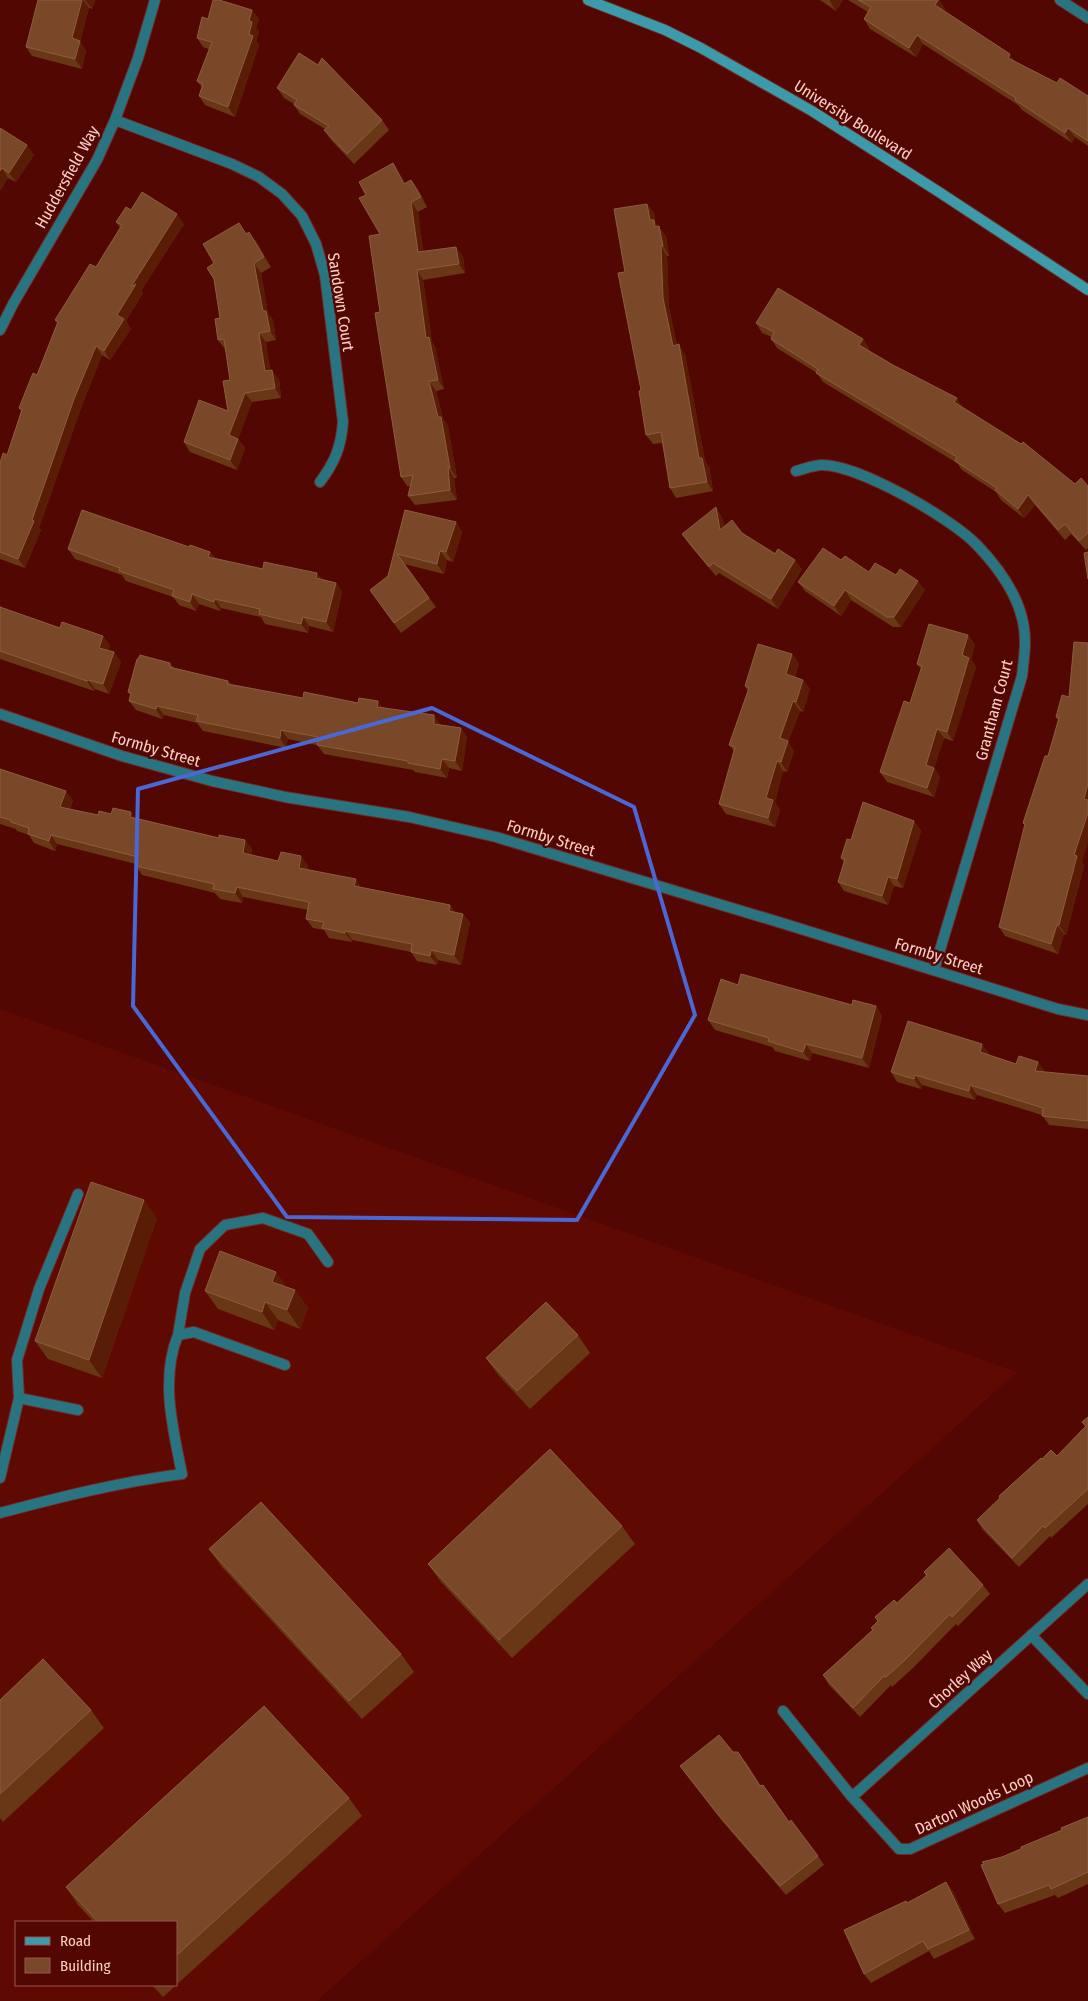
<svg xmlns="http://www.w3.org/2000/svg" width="1088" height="2001" font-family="'Fira Sans Condensed',sans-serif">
<rect width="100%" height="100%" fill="#530702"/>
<path fill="#5e0902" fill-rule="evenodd" d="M0,1009L1017,1372L317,2001H0ZM16,1922H176V1985H16Z"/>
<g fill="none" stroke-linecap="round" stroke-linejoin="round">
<g stroke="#722b25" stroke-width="12">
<path id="lane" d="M178,1335L185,1293L200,1249L225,1225L263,1218L308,1234L328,1262
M19,1398L17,1360L39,1289L78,1194
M182,1474C173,1429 160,1379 178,1335L194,1332L285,1365
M0,1478L19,1398L78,1410"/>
</g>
<g stroke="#722b25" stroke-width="12">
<path id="street" d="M1060,0L1088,18
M115,120L232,164L259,177L282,194L302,216L316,244L325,275L343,422C341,447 335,462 320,482
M0,330L13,304L97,160L115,120L138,58L155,0
M796,471C804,469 814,465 822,465C859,465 951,518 977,545C997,566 1017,593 1023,622C1027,640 1024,658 1022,676L934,970
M0,714L122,756L212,781L285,797L409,817L496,837L785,924L1058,1009L1088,1015
M0,1513C60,1497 120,1482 182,1474
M1031,1635L1088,1694
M783,1711L852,1797L899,1849H910L1088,1768
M852,1797L1088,1584"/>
</g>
<g stroke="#722b25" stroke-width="12">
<path id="secondary" d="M588,0L665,30L701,48L812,111L939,192L1088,290"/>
</g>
<use href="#lane" stroke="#297481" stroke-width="10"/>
<use href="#street" stroke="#297481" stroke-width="10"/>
<use href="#secondary" stroke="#3c9bab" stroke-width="10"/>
</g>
<path fill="#683715" d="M38,0H95L92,9L89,8L80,42L86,50L82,69L32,56L26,47Z
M820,0H843L836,11Z
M848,0H939L945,9L944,11L1016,62L1057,83L1088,96V146L1075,137L1072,143L1022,110L1018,105L923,44L916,57L870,29L864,19L868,12Z
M252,10L259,19L256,28L259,32L256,41L259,45L235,117L205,105L199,96L202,88L197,81L209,49L203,47L197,38L208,19Z
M277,88L382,120L389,130L354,164L331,140L324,130L325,129L300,114L294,105V104L284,98Z
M0,128L34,155L16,182L8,178L0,191Z
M393,163L405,183L411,180L418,189L427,207L418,212L423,251L463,256L465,273L423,280L432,342L435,347L444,389L436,391L443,419L448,426L457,478H454L457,500L415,505L408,496L410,486H407L401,477L380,312V234L366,195Z
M647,204L654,213L655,222L666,236L669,256H667L669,308L677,345L685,354L705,461L709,467L713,491L676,498L670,488L662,443L653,444L646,435L641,390L625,272Z
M131,210L184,224L141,291L143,293L126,321L131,329L110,360L102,355L81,408L39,528L41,530L25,568L0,559V463L7,455L21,411L19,408L37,375L57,323L55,320L96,267L120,228L116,222Z
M246,234L256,241L271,267L261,273L268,314L273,320L276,340L266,342L270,370L279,379L281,398L252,402L238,439L245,448L237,470L190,452L184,442L228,411L230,380L226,349H225L218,340L220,318L214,263Z
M756,323L863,339L869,348L868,350L963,408L1075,484L1088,486V548L1086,550L1071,534L1065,540L1035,505L1024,518L1001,500L996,492L962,470L957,463L823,382L817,373L777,348L771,339L772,337L762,333Z
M405,510L456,522L462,532L453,562L447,560L444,574L404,564L436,607L401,633L370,590L388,576Z
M722,517L724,527L742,533L802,569L778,609L719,573L716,576L689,544L682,534Z
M189,547L210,552L215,558L263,569L317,573L321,579L336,583L342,592L333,632L309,626L308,633L265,624L261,617L221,608L220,611L199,604L196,611L179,605L173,597L126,581L122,575L75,559L68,549Z
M841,560L869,572L896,575L925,590L901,627H893L851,600L841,616L805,591L798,582Z
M0,605L2,608L60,628L103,636L110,646L108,651L114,652L121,662L109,694L95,689L94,691L0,659Z
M968,635L975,645L971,659L976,667L953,741L944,738L934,768L940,777L934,797L887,782L880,772L910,703L921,669L917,664Z
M792,654L799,664L795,677L803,680L810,689L803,712L800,711L788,742L794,751L787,772L783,771L775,802L780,810L775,827L726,814L719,804L734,751L729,745L748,691L745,686Z
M138,659L170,663L174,668L228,681L231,684L303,698L358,703L378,701L382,707L441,725L461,728L467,737L462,771L449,768L447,778L415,772L413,770L324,754L317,745L288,739L286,748L203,731L197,723L164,715L162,719L136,710L129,701L131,696L128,692Z
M1062,695L1082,862L1084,866L1066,935L1064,934L1058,954L1005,936L999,927L1025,825L1023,823L1048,756L1058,720L1056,717Z
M0,769L73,800L70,809L98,815L111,814L135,818L219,838L245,840L252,849L251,855L278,861L308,865L307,870L361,887L450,905L455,912L463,914L470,923L461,965L438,960L437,965L417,961L411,952L352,940V942L329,938L324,930L313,928L306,919L308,910L243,897L242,903L220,899L215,893L142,875L136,866V864L57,844L55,851L34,843L29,835L17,831L16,829L0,824Z
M914,821L921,831L903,888L894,886L888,905L844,891L838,882L844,862L841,858L851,840Z
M738,985L852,1005L876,1006L882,1016L869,1068L812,1053L810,1061L775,1051L772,1047L715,1030L708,1020Z
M989,1053L988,1055L1016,1064L1038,1062L1044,1071V1072L1088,1076V1129L1049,1125L1042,1115L977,1095L975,1100L922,1085L921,1089L897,1082L891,1072Z
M157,1218L102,1378L48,1359L35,1341Z
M287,1287L295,1290L308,1308L300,1329L278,1320L274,1330L218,1309L205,1291Z
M578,1335L590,1353L530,1409L499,1376L486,1358Z
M1088,1417V1504L1051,1538L1050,1536L1019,1567L983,1530L977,1520L1042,1459L1057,1456L1085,1427L1082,1422Z
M622,1526L635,1544L512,1658L441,1582L428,1564Z
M209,1549L401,1654L414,1672L362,1719L222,1567Z
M924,1572L983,1585L990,1594L958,1626L956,1624L913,1668L892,1687L891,1685L860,1717L829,1685L823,1675L872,1630L871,1628L878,1622L875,1617L897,1603L926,1576Z
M0,1700L91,1710L104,1728L3,1822L0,1818Z
M745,1761L761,1786L789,1822L818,1856L824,1865L786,1895L722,1821L680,1766Z
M349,1798L362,1816L163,1997L152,1985H176V1922H94L78,1905L66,1887Z
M1088,1817V1884L1058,1898L1055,1895L1005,1913L998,1904L1002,1857L1062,1830Z
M953,1891L975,1939L934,1959L929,1951L871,1983L864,1974L907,1903Z"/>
<path fill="#591d06" d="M82,0H83L89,8L80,42L86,50L82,69L75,59L72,38Z
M85,0H95L92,9Z
M830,0H843L836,11L830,1Z
M939,0L945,9L942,15L935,5Z
M252,10L259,19L256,28L259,32L256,41L259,45L235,117L228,107L249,34V21Z
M917,35L923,44L916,57L909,48Z
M1010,54L1017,64L1008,58Z
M1068,128L1075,137L1072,143L1065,133Z
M27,145L34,155L16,182L9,173Z
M393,163L399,172L411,193L404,184Z
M2,168L8,178L0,191V171Z
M411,180L418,189L427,207L421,197Z
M411,202L418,212L425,261L418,252Z
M647,204L654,213L655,222L666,236L669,256L663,246L650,220Z
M177,214L184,224L141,291L143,293L126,321L131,329L110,360L104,351L117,315L131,287Z
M249,232L256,241L271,267L264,257Z
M661,246L667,256L669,308L679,355L673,346L663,298Z
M456,247L463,256L465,273L459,264Z
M254,263L261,273L268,314L273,320L276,340L270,331L263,311Z
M417,270L423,280L432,342L435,347L444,389L438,380L426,338Z
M259,333L266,342L271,380L265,371Z
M863,339L869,348L866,354L859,345Z
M679,344L685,354L705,461L709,467L713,491L707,482L699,458Z
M96,346L102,355L81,408L39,528L41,530L25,568L18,559L32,520L74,399Z
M272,370L279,379L281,398L275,388Z
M429,381L436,391L443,419L448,426L457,478L450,468Z
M245,393L252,402L236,445L229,435Z
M957,398L963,408L954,402Z
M238,439L245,448L237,470L230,460Z
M448,468L454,478L457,500L450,490Z
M1028,495L1035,505L1024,518L1018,509Z
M716,507L722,517L727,540L720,530Z
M456,522L462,532L453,562L446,552Z
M440,551L447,560L444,574L437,564Z
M210,552L216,561L208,557Z
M795,560L802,569L778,609L771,599Z
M317,573L324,582L316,578Z
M918,581L925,590L901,627L894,617Z
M336,583L342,592L333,632L326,622Z
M845,590L851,600L841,616L834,606Z
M192,594L199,604L196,611L190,602Z
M215,599L221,608L220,611L214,602Z
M303,617L309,626L308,633L301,624Z
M968,635L975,645L971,659L976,667L953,741L947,732L962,655Z
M103,636L110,646L106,658L99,648Z
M114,652L121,662L109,694L103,684Z
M792,654L799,664L793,684L786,674Z
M88,680L95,689L94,691L87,681Z
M803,680L810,689L803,712L796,702Z
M378,701L385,711L377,707Z
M793,701L800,711L788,742L794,751L787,772L781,762L780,738Z
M157,706L164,715L162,719L156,709Z
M434,715L441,725L434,724Z
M461,728L467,737L462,771L455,761Z
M937,729L944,738L934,768L940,777L934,797L927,788L926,765Z
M281,730L288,739L286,748L280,738Z
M442,759L449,768L447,778L440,769Z
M777,761L783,771L775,802L780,810L775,827L768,818L766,798Z
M1088,784V804L1084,799Z
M66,791L73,800L67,816L60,807Z
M131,812L138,822L130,817Z
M1088,813V843L1082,862L1084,866L1066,935L1059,925L1074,855Z
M914,821L921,831L903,888L897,879Z
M51,835L57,844L55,851L49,841Z
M245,840L252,849L249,863L243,853Z
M301,856L308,865L305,878L299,868Z
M888,877L894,886L888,905L882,896Z
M356,879L362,889L354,886Z
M237,887L243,897L242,903L235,893Z
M450,905L457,914L449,911Z
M463,914L470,923L461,965L454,955Z
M1057,925L1064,934L1058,954L1051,944Z
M346,931L352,940V942L345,933Z
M431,950L438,960L437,965L430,956Z
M876,1006L882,1016L869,1068L862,1058Z
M806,1044L812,1053L810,1061L803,1052Z
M982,1044L989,1053L986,1062L980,1052Z
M1038,1062L1044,1071L1041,1081L1035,1071Z
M915,1075L922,1085L921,1089L914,1079Z
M970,1085L977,1095L975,1100L969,1091Z
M144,1200L157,1218L102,1378L89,1360Z
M276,1272L289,1290L272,1282Z
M295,1290L308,1308L300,1329L287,1310Z
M265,1302L278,1320L274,1330L262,1312Z
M946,1882L953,1891L975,1939L969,1930Z"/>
<path fill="#784828" stroke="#8d5d41" d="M38,0H82L72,38L80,41L75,59L26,47Z
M213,0H219L252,10L249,21L252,22L249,34L253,36L228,107L199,96L203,84L197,81L212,42L197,38L202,17L208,19Z
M858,0H938L935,5L1010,54L1008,58L1057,83L1060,78L1088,96V98L1086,100L1088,101V141L1068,128L1065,133L1015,100L1016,98L917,35L909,48L864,19L871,7Z
M299,53L318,65L322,58L382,120L347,154L324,130L329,126L294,105L297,100L277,88Z
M0,128L27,145L9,173L2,168L0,171Z
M393,163L404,184L411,180L421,197L411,202L418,252L456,247L459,264L417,270L426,338L429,337L438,380L429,381L438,417H441L450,468H448L450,490L408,496L413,475L401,477L375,313L380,312L369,236L380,234L359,198L366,195L359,182Z
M142,192L177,214L131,287L136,284L117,315L124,319L104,351L96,346L74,399L32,520L34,521L18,559L0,552V463L3,453L7,455L22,410L19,408L33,373L37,375L58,322L55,320L90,264L96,267L122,225L116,222L126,207L131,210Z
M647,204L650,220H654L655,227L659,226L663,246H661L663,298L673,346L679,344L699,458H702L707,482L670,488L661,432L646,435L639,391L641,390L618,273L625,272L614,209Z
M239,223L246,234L249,232L264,257L254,263L263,311H266L270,331L259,333L265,371L272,370L275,388L245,393L229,435L238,439L230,460L184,442L199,400L228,411L223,381L230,380L224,339L218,340L215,319L220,318L214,279L207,268L214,263L203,244Z
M778,288L863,339L859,345L893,365L957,398L954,402L1021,444L1023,442L1075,484L1081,478L1088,486V533L1079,541L1065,524L1058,530L1028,495L1018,509L995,490L997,488L955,461L957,457L816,373L818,369L771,339L774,332L756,323Z
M716,507L720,530L732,520L742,533L775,554L778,549L795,560L771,599L713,563L709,567L682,534Z
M82,510L189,547L190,545L210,552L208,557L263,569L264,562L317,573L316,578L336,583L326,622L303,617L301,624L259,614L260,609L215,599L214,602L192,594L190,602L172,596L174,590L119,571L120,568L68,549Z
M405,510L456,522L446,552L440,551L437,564L397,554L429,598L394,623L370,590L388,576Z
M823,548L841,560L845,556L869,572L875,563L896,575L900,569L918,581L894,617H887L845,590L834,606L798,582Z
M1088,552V579L1084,553Z
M0,607L60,628L62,622L103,636L99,648L114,652L103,684L88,680L87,681L0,651Z
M929,624L968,635L962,655L969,658L947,732L937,729L926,765L934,768L927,788L880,772L904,701L910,703L922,666L917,664Z
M1074,642L1088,643V784L1084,799L1088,800V813L1074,855L1077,856L1059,925H1057L1051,944L999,927L1025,824L1023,823L1045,756H1048L1059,718L1056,717L1062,695L1069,697Z
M758,644L792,654L786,674L803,680L796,702L793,701L780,738L788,741L781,762L777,761L766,798L773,800L768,818L719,804L735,747L729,745L749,688L745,686Z
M140,655L170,663L169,667L228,681L227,684L303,698L304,692L358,703L359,698L378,701L377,707L434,715V724L461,728L455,761L442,759L440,769L408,763V761L317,745L318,737L281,730L280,738L196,721L198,715L157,706L156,709L129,701L131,693L128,692L137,659H138Z
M0,769L66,791L60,807L98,815L99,811L111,814L113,808L131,812L130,817L219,838V835L245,840L243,853L278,861L281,852L301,856L299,868L356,879L354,886L450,905L449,911L463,914L454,955L431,950L430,956L411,952L412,944L346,931L345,933L322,928L324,922L306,919L309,902L237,887L235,893L213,889L214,884L136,866L138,857L51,835L49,841L28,834L29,828L11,822V820L0,817Z
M863,802L914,821L897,879L888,877L882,896L838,882L845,859L841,858L847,839L851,840Z
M741,974L852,1005L853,1000L876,1006L862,1058L806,1044L803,1052L768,1041L769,1038L708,1020L721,979L738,985Z
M908,1021L982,1044L980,1052L1016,1064L1019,1056L1038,1062L1035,1071L1088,1076V1121L1042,1116L1043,1108L970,1085L969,1091L915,1075L914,1079L891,1072Z
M91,1182L144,1200L89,1360L35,1341Z
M220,1251L276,1272L272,1282L295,1290L287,1310L265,1302L262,1312L205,1291Z
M546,1302L578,1335L517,1391L486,1358Z
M1088,1417V1489L1045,1528L1043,1526L1012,1558L977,1520L1000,1498L999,1496L1041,1458L1042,1459L1051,1450L1057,1456L1086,1426L1082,1422Z
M550,1449L622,1526L499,1640L428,1564Z
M261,1502L401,1654L349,1701L209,1549Z
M949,1548L983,1585L952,1617L950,1614L906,1659L886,1677L884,1676L853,1708L823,1675L873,1630L871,1628L878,1621L875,1617L894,1600L897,1603L927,1575L924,1572Z
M43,1659L91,1710L0,1794V1700Z
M264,1706L349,1798L176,1956V1922H98L66,1887Z
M719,1735L733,1752H738L760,1786L763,1785L789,1822L791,1820L818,1856L780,1886L716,1812L680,1766Z
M1088,1817V1872L1051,1889L1049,1885L998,1904L981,1865L984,1864L982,1862L1002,1857L1021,1849V1847L1062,1830L1061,1828Z
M946,1882L969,1930L928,1949L923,1941L864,1974L844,1930L906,1901L907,1903Z"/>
<path fill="none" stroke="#4a68d5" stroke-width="4" stroke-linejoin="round" d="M432,708L634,807L695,1015L577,1220L287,1217L133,1006L138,789Z"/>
<g text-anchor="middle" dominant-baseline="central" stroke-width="5" stroke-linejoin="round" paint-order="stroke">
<g font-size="16" fill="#fed0c7" stroke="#530702">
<text transform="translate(853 120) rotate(32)">University Boulevard</text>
<text transform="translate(67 177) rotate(-61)">Huddersfield Way</text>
<text transform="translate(341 302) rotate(81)">Sandown Court</text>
<text transform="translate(994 710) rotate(-75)">Grantham Court</text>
<text transform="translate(156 749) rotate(16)">Formby Street</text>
<text transform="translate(551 838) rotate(17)">Formby Street</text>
<text transform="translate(939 956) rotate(17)">Formby Street</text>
<text transform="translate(960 1679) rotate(-42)">Chorley Way</text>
<text transform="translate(974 1803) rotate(-25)">Darton Woods Loop</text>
</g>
</g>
<rect x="15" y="1921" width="162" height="65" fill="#530702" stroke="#975751"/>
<rect x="25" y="1937" width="25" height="8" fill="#3c9bab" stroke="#975751"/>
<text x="60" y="1946" font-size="15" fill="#fed0c7">Road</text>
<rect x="25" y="1958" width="25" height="15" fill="#784828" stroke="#975751"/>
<text x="60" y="1971" font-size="15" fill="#fed0c7">Building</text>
</svg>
